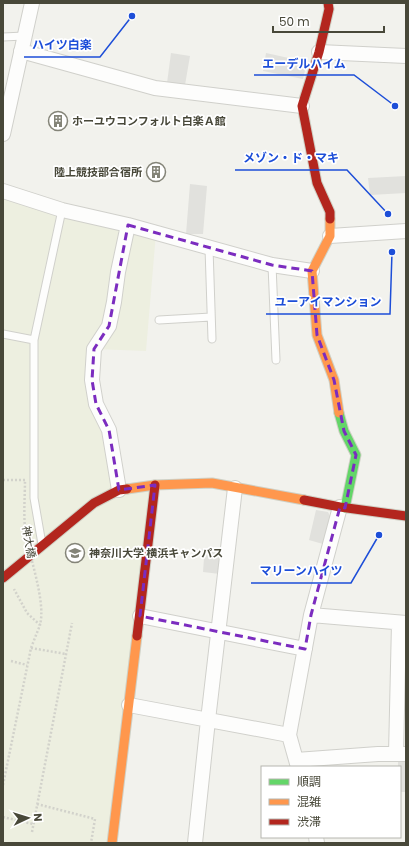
<svg xmlns="http://www.w3.org/2000/svg" width="409" height="846" font-family="Poppins,'Noto Sans JP',sans-serif">
<rect width="100%" height="100%" fill="#f2f2ed"/>
<path fill="#edefe0" d="M3,191L156,233L146,351L94,349L92,380L119,490L155,485L112,843H3Z"/>
<path fill="#e1e1dd" d="M171,53L190,56L185,85L167,83Z
M266,53L307,62L303,79L263,71Z
M406,176V193L370,195L368,178Z
M190,184L207,186L203,234H186Z
M316,510L328,512L331,518L323,544L309,540Z
M202,549L222,552L220,574L203,572L204,558L201,557Z
M398,757H406V792H400V767H398Z"/>
<g fill="none" stroke-linecap="round" stroke-linejoin="round">
<g stroke="#d0d0cb" stroke-width="9">
<path id="lane" d="M3,37L24,36
M209,248L212,339
M272,265L276,360
M159,320L211,317
M3,334L34,340
M42,544L34,498V340L62,210"/>
</g>
<g stroke="#d0d0cb" stroke-width="16">
<path id="street" d="M21,51L155,88L302,106
M319,52L406,56
M3,134L32,3
M3,191L62,210L128,225L272,265L312,271
M330,236L406,231
M119,490L109,430L96,404L92,380L94,349L109,326L114,302L118,272L128,225
M311,615L406,623
M140,616L305,649
M129,705L289,735
M396,754L399,623
M296,760L378,754H406
M298,767L289,735L311,615L340,507
M316,837L317,843
M195,843L208,720L235,488"/>
</g>
<g stroke="#cfd0c5" stroke-width="11">
<path id="fast" d="M339,413L344,431L356,455L345,508"/>
</g>
<g stroke="#cfd0c5" stroke-width="11">
<path id="slow" d="M330,219V236L312,271L317,335L334,380L339,413
M127,489L155,485L212,483L304,500
M112,843L137,636"/>
</g>
<g stroke="#cfd0c5" stroke-width="11">
<path id="jam" d="M328,3L329,9L319,52L302,106L317,183L330,212V219
M304,500L340,507L406,516
M3,578L94,503L119,490L127,489
M137,636L155,485"/>
</g>
<path stroke="#d2d2cb" stroke-width="2.5" stroke-dasharray="2 2" stroke-linecap="butt" d="M31,648L66,654
M11,661L27,665
M3,785L31,648L40,625L27,613L14,589
M37,804L95,819L91,843
M3,817L33,824
M32,832L72,623"/>
<use href="#lane" stroke="#fdfdfc" stroke-width="7"/>
<use href="#street" stroke="#fdfdfc" stroke-width="14"/>
<use href="#fast" stroke="#63d668" stroke-width="9"/>
<use href="#slow" stroke="#ff974d" stroke-width="9"/>
<use href="#jam" stroke="#b3261e" stroke-width="9"/>
<path stroke="#d2d2cb" stroke-width="2.5" stroke-dasharray="2 2" stroke-linecap="butt" d="M3,480H25C25,496 23,519 26,535C30,559 46,602 40,625"/>
</g>
<path fill="none" stroke="#7b2cbf" stroke-width="3" stroke-dasharray="8 5" stroke-linejoin="round" d="M128,225L272,265L312,271L317,335L334,380L344,431L356,455L345,508L340,507L311,615L305,649L140,616L155,485L119,490L109,430L96,404L92,380L94,349L109,326Z"/>
<defs>
<g id="building-ring" transform="scale(1)"><circle r="9.5" fill="#fff" stroke="#848478" stroke-width="1.5"/><path d="M-4-6H4V6H1V3H-1V6H-4ZM-2.5-4.3h1.7v1.8h-1.7ZM.8-4.3h1.7v1.8H.8ZM-2.5-1h1.7V.8h-1.7ZM.8-1h1.7V.8H.8Z" fill="#848478"/></g>
<g id="university-ring" transform="scale(1)"><circle r="9.5" fill="#fff" stroke="#848478" stroke-width="1.5"/><path d="M0-5L7-2L0 1L-7-2ZM-4 1L0 2.5L4 1V4Q0 6-4 4Z" fill="#848478"/></g>
</defs>
<g fill-rule="evenodd">
<use href="#building-ring" x="58" y="121"/>
<use href="#building-ring" x="156" y="172"/>
<use href="#university-ring" x="75" y="553"/>
</g>
<g text-anchor="middle" dominant-baseline="central" stroke-width="3.5" stroke-linejoin="round" paint-order="stroke">
<g font-size="11" font-weight="bold" fill="#484839" stroke="#fff" text-anchor="start">
<text x="72" y="121">ホーユウコンフォルト白楽Ａ館</text>
<text x="142" y="172" text-anchor="end">陸上競技部合宿所</text>
<text x="89" y="553">神奈川大学 横浜キャンパス</text>
</g>
<g font-size="11" fill="#484839" stroke="#fff">
<text transform="translate(29 542) rotate(80)">神大橋</text>
</g>
</g>
<path fill="none" stroke="#1d4ed8" stroke-width="1.5" d="M132 16L100 57H24M395 106L354 75H254M388 214L347 170H235M392 252L390 314H266M379 535L351 583H251"/>
<g fill="#1d4ed8" stroke="#fff" stroke-width="1.5">
<circle cx="132" cy="16" r="4"/>
<circle cx="395" cy="106" r="4"/>
<circle cx="388" cy="214" r="4"/>
<circle cx="392" cy="252" r="4"/>
<circle cx="379" cy="535" r="4"/>
</g>
<g font-size="12" text-anchor="middle" font-weight="bold" fill="#1d4ed8" stroke="#fff" stroke-width="3.5" stroke-linejoin="round" paint-order="stroke">
<text x="62" y="49">ハイツ白楽</text>
<text x="304" y="68">エーデルハイム</text>
<text x="291" y="162">メゾン・ド・マキ</text>
<text x="328" y="306">ユーアイマンション</text>
<text x="301" y="575">マリーンハイツ</text>
</g>
<rect width="409" height="846" fill="none" stroke="#484839" stroke-width="8"/>
<rect x="261" y="766" width="140" height="72" fill="#ffffff" stroke="#b6b6b0"/>
<rect x="269" y="779" width="20" height="6" fill="#63d668" stroke="#b6b6b0"/>
<text x="297" y="786" font-size="12" fill="#484839">順調</text>
<rect x="269" y="799" width="20" height="6" fill="#ff974d" stroke="#b6b6b0"/>
<text x="297" y="806" font-size="12" fill="#484839">混雑</text>
<rect x="269" y="819" width="20" height="6" fill="#b3261e" stroke="#b6b6b0"/>
<text x="297" y="826" font-size="12" fill="#484839">渋滞</text>
<g transform="translate(28 818) rotate(86)" stroke="#ffffff" stroke-width="3" paint-order="stroke">
<path d="M0-3L7 15L0 10L-7 15Z" fill="#484839"/>
<text y="-6" font-size="11" font-weight="bold" text-anchor="middle" fill="#484839">N</text>
</g>
<path d="M273 26v6h111v-6" fill="none" stroke="#484839" stroke-width="2"/>
<text x="279" y="26" font-size="12" fill="#484839" stroke="#ffffff" stroke-width="3" paint-order="stroke">50 m</text>
</svg>
